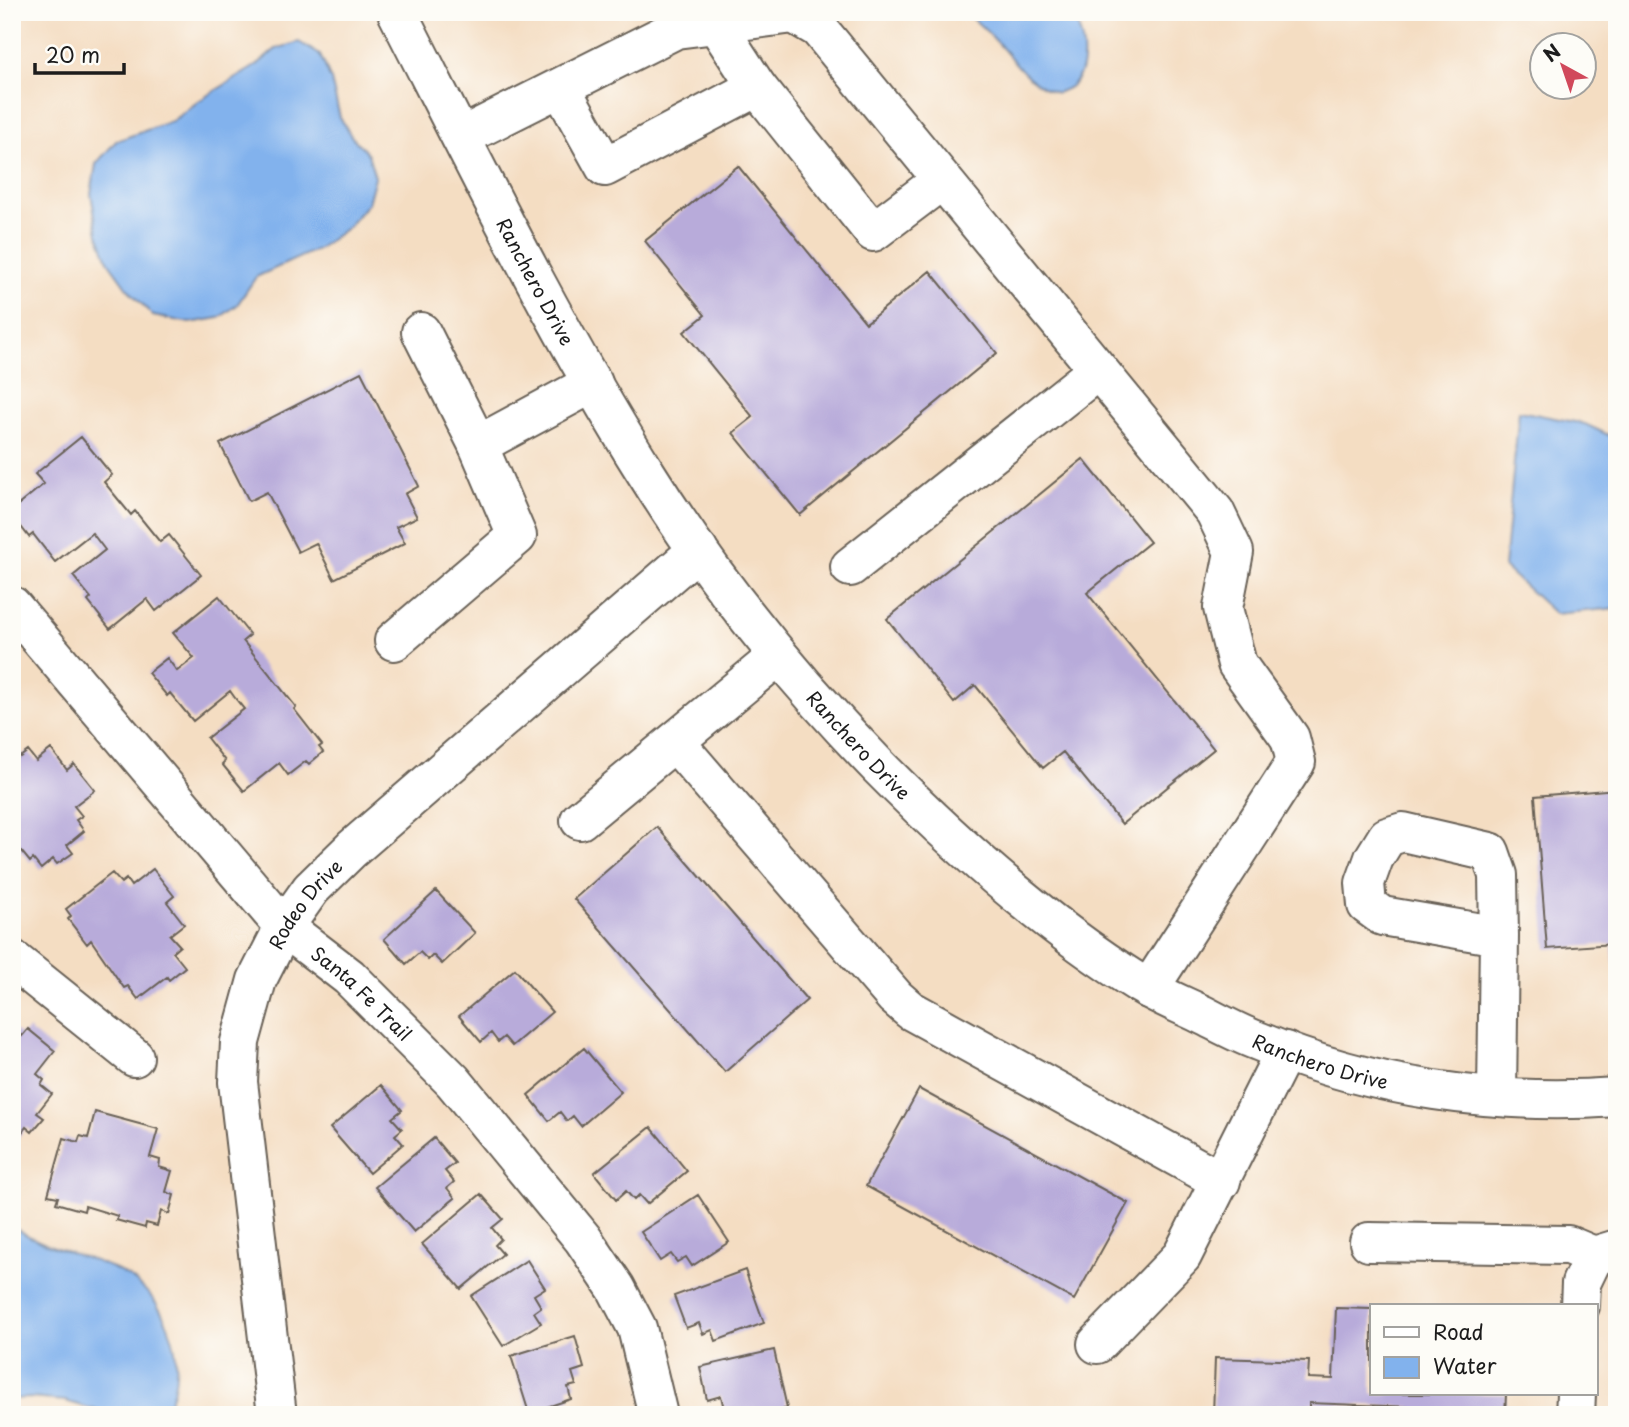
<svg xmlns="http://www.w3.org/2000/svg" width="1629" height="1427" font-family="'Playpen Sans',sans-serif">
<rect width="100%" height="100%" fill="#fdfcf7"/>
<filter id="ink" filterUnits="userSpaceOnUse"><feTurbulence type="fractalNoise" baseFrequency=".0143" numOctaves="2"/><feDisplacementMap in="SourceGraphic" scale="14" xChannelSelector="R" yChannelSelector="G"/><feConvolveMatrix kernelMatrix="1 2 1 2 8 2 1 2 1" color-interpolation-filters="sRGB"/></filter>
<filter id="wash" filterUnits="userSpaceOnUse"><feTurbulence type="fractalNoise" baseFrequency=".00686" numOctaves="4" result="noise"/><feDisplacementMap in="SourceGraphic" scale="28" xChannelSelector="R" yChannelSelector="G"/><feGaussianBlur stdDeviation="1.57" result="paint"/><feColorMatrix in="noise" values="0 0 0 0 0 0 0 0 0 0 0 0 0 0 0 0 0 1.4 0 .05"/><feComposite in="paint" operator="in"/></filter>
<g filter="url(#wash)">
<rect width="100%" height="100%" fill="#f4ddc2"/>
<path fill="#82b2ed" stroke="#4f6784" stroke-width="2" d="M965,12H1071C1083,32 1091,67 1072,85C1068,89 1061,91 1057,93C1027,83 1018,65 998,43C988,32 977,22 965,12Z
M299,42L320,55L331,80L340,117L351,136L368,154L375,177L368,203L348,227L318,249L256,277L237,305L219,318L190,323L153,316L127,288L109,263L98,234L91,194L96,164L116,141L172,121L200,100L257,65L276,49Z
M1519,411L1585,424L1617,439V608L1555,614L1504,567Z
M12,1227C22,1232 31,1238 41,1242C100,1266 149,1266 172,1337C180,1364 177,1390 164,1415H113L65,1401L31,1398L12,1399Z"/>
<g id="blocks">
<path fill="#b8abda" d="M738,166L866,323L930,271L997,353L800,515L733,433L753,417L684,332L705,315L645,241Z
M361,372L419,486L405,494L417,517L396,527L405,543L334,579L316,543L298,552L267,492L249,501L220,444Z
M81,437L112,475L104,482L131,515L135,511L160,542L169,535L201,575L156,611L147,599L110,629L88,601L91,598L73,576L105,550L92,533L55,562L33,534L29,537L12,515V510L44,484L35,474Z
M1083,459L1150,542L1087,593L1214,749L1122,824L1063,752L1043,768L975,685L954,703L887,619Z
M219,596L250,635L243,641L296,707L294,709L322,745L319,747L323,752L309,764L306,761L288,775L279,763L244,791L222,764L225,761L207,738L244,709L235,698L230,691L193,721L170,693L167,696L148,673L167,658L177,671L194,658L173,633Z
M12,747L20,757L28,751L36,761L51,749L67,770L74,764L95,790L74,806L82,816L76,820L84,831L67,845L73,853L57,864L53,859L41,869L33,859L30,862L12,840Z
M1617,789V965H1614L1612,944L1547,949L1535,796Z
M657,827L807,1000L725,1072L574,899Z
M153,869L174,896L167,902L184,924L170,935L180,946L173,952L185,967L169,980L167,977L138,999L128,986L124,988L91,940L87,944L68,919L71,916L66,909L112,873L121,883L126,879L131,886Z
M436,891L475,933L442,964L433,955L428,960L420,952L406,964L384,939Z
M515,969L552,1012L512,1046L504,1037L498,1042L491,1033L481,1042L459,1016Z
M12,1028L22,1036L28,1029L55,1051L37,1074L44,1080L41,1085L52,1094L37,1113L44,1118L32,1132L26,1127L17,1139L12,1135Z
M584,1048L621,1092L581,1126L573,1116L567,1121L560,1112L549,1121L528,1095Z
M381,1085L402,1110L392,1118L402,1129L395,1135L403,1144L369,1173L330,1128Z
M919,1089L1128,1203L1074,1300L866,1186Z
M95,1112L158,1129L150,1157L160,1160L159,1167L172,1171L166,1192L174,1195L169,1214L161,1211L157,1226L146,1223L145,1228L116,1220L118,1216L85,1206L84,1211L56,1203L58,1197L48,1195L64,1138L78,1142L80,1136L88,1138Z
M651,1127L687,1171L647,1204L639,1195L634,1200L626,1191L616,1200L594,1173Z
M434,1138L455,1163L445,1171L454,1182L447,1188L455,1198L414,1232L375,1187Z
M481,1194L503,1219L492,1228L501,1239L495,1245L503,1254L461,1289L422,1244Z
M698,1195L729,1242L692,1266L686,1257L677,1262L671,1254L660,1261L641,1232Z
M527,1260L545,1288L534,1295L541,1307L534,1312L541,1323L503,1346L471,1296Z
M745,1270L764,1323L716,1341L712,1330L703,1334L699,1323L686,1328L674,1296Z
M1336,1308L1372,1309V1394H1506L1505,1415H1412V1407L1309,1403V1415H1213L1215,1358L1309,1361L1308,1378L1333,1379Z
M575,1336L584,1368L572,1372L576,1385L568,1387L571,1399L529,1413L511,1356Z
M774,1350L787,1408L756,1415H732L730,1407L724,1409L721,1396L707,1400L700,1367Z"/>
</g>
</g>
<g filter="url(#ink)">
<use href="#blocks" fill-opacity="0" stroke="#686056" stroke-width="2"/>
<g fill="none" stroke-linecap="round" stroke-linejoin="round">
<g stroke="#686056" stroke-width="42">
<g id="minor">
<path id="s1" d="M397,12C476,167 553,325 646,473C712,579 792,677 879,767C958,847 1044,924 1140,984C1160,996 1182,1005 1203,1015C1221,1024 1239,1034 1258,1041C1370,1088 1496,1106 1617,1097"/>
<path d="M757,87L873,232L942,180"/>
<path d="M561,88L605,167L757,87L716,24"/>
<path d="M461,137L676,29L794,14L818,28L1215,512L1234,552L1223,608L1237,664L1290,738L1296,762L1149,989"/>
<path d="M421,332L478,445"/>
<path d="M850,567L1098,370"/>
<path id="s2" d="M12,606L284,927L349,977L453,1081L583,1239L616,1288L637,1328L658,1415"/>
<path d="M394,641L517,536L478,445L593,383"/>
<path d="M675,742L895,997L910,1010L1221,1181"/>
<path d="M580,820L778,656"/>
<path d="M12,959L134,1057"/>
<path d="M1497,1096L1499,936L1382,916L1367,905L1365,883L1374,858L1387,837L1403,832L1490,852L1498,875L1499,936"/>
<path d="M1369,1242L1568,1245L1594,1256L1617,1249"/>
<path d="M1580,1306L1581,1283L1594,1256"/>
<path d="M1097,1344L1182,1256L1285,1051"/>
<path id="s3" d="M277,1415L238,1082L240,1042L257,980L284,927L311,889L352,849L698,550"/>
<path d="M1575,1415L1576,1394"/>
</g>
</g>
<use href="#minor" stroke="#fff" stroke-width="38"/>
</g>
</g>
<g text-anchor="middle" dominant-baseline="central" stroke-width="5" stroke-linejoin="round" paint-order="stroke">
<g font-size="19" fill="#1c1c1c" stroke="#fdfcf7">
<text stroke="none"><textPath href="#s1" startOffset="303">Ranchero Drive</textPath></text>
<text stroke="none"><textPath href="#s1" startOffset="870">Ranchero Drive</textPath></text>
<text stroke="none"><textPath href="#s3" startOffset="530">Rodeo Drive</textPath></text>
<text stroke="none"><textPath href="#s2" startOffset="523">Santa Fe Trail</textPath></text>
<text stroke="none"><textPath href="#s1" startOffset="1437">Ranchero Drive</textPath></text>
</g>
</g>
<rect width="1629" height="1427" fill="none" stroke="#fdfcf7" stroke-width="42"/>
<rect x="1370" y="1304" width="228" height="91" fill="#fdfcf7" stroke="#a3a29f" stroke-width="2"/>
<rect x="1384" y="1327" width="35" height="10" fill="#ffffff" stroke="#a3a29f" stroke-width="2"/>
<text x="1433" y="1340" font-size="21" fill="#1c1c1c">Road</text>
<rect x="1384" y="1357" width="35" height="21" fill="#82b2ed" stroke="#a3a29f" stroke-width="2"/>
<text x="1433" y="1374" font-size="21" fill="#1c1c1c">Water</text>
<g transform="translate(1563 66) rotate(320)"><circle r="33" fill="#fdfcf7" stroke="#a3a29f" stroke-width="2"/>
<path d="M0-5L12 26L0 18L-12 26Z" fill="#d1495b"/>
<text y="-10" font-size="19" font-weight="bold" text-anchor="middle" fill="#1c1c1c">N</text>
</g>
<path d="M35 63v10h89v-10" fill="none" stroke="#1c1c1c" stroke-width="3.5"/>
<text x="46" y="63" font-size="21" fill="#1c1c1c" stroke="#fdfcf7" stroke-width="5" paint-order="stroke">20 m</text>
</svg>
